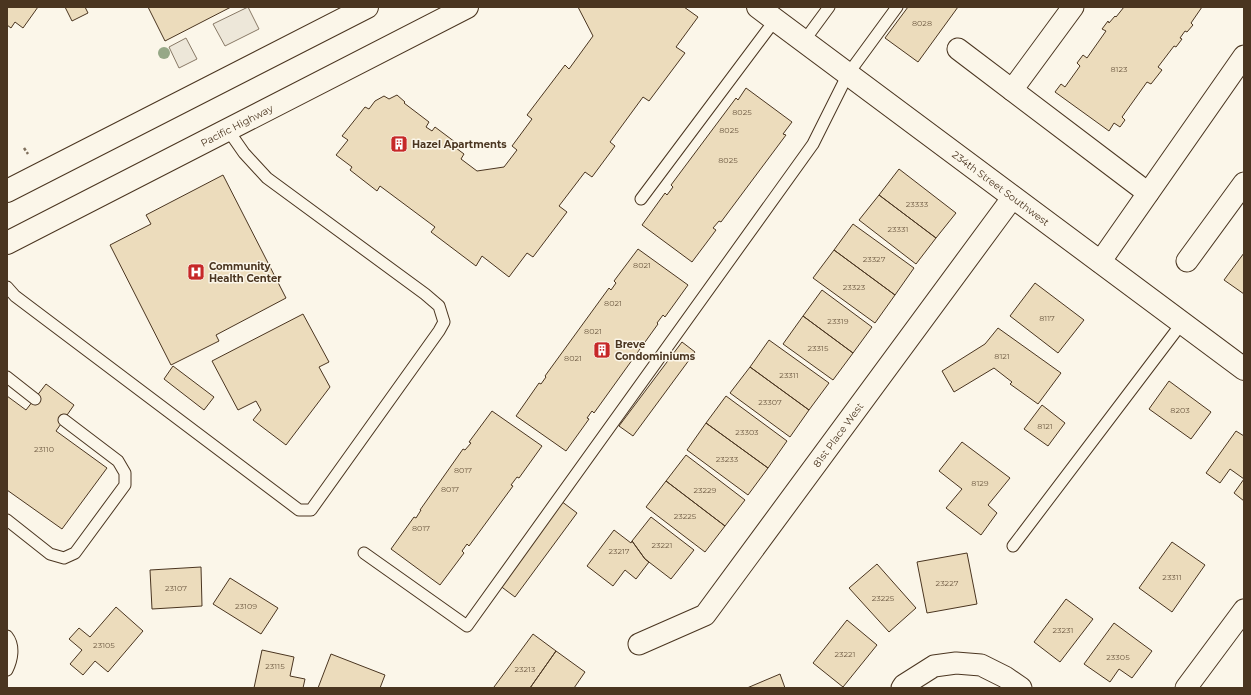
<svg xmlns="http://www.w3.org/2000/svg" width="1251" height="695" font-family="Montserrat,sans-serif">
<rect width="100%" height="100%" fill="#fbf6e9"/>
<path fill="#ede7d9" stroke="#887966" d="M248,7L259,29L225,46L213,24Z
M186,38L197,59L179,68L169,47Z"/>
<path fill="#ecdcbc" stroke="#4a3520" d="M7,7H38L23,28L15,22L11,28L7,25Z
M65,7H85L88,13L72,21Z
M148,7H231L165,41Z
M578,7H684L698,17L676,47L685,53L649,101L643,97L610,142L615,146L592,177L585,172L559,206L567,212L533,257L527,253L509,277L482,256L476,266L431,232L435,227L380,186L377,191L350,170L352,167L336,155L348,140L342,136L365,107L369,109L375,101L384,96L389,99L397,95L405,102L404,103L429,122L426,127L432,131L435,127L455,142L452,145L464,154L461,159L477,171L504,167L517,150L512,146L532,119L527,115L565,65L569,69L593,36Z
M908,7H958L918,62L885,38Z
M1124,7H1202L1191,23L1193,25L1187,32L1185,31L1180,38L1182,39L1176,47L1174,46L1158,67L1162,70L1151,84L1147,82L1122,117L1125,120L1120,127L1114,123L1109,131L1055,92L1061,84L1065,87L1080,66L1077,63L1083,55L1087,58L1106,31L1102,29L1108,21L1109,23L1115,16L1116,17Z
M746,88L792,122L783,134L786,135L721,222L719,221L713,228L716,230L692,262L642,225L665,193L667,195L673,187L671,185L736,98L738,100Z
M899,169L956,213L936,238L879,195Z
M223,175L286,298L216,335L219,341L171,365L110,245L151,224L146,215Z
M879,195L936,238L916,264L859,220Z
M853,224L914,268L895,295L834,250Z
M638,249L688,285L665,317L663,315L657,323L658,324L594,413L592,411L587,418L589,419L566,451L516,416L539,383L541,384L546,377L545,376L609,288L611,290L616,283L614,281Z
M834,250L895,295L875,323L813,278Z
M1244,253V294L1224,280Z
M1035,283L1084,320L1058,353L1010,316Z
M822,290L872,327L853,353L803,316Z
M303,314L329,362L319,367L330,387L286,445L253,420L261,410L256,401L238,410L212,361Z
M803,316L853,353L833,380L783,344Z
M998,328L1061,373L1038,404L1010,384L1012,382L994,368L954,392L942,371L985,344Z
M769,340L829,383L809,410L750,367Z
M682,342L695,352L633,436L619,426Z
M173,366L214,397L204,410L164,379Z
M750,367L809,410L790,437L730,393Z
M1169,381L1211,412L1191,439L1149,409Z
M46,384L74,405L56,431L107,468L62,529L7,490V396L26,410Z
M726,396L787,441L768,468L706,423Z
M1042,405L1065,423L1048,446L1024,429Z
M492,411L542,446L519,478L517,477L511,485L513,486L469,546L467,544L462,551L464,553L440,585L391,549L414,517L416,518L421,510H420L463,449L465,450L471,443L469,442Z
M706,423L768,468L748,495L687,450Z
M1236,431L1244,436V501L1234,493L1244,479L1230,469L1220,483L1206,473Z
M962,442L1010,478L988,505L997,513L981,535L946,508L962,489L939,471Z
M686,455L745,500L725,526L666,481Z
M666,481L725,526L705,552L646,507Z
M561,501L577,513L515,597L499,585Z
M651,517L694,550L671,579L645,559L632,541Z
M614,530L631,543L632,541L645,559L649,562L636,579L625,570L613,586L587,566Z
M1172,542L1205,565L1172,612L1139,588Z
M967,553L977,604L927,613L917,562Z
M877,564L916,608L889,632L849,588Z
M201,567L202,606L152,609L150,570Z
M230,578L278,608L261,634L213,604Z
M1066,599L1093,619L1060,662L1034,642Z
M116,607L143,631L108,672L95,661L83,675L70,664L82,650L69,639L79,628L90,637Z
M847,620L877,645L843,687L813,663Z
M1114,623L1152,651L1132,678L1119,669L1110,682L1084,664Z
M533,634L556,651L530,688H495L494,687Z
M262,650L294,657L290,676L305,679L303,688H254Z
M556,651L585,672L574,688H530Z
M331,654L385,675L380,688H318Z
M780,674L785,688H747Z"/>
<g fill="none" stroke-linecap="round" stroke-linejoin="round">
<g stroke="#4a3520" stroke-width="13">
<path id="lane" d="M804,41L829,7
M641,199L775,20
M7,287L15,296L299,510H311L439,331L444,322L439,306L425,294L267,178L244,153L228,130
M7,377L35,399
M7,520L50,554L64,558L75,553L125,485V473L118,461L64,420
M1013,546L1182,323
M364,553L467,626L813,144L848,74L897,7
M7,636C15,646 12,660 7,670"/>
</g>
<g stroke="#4a3520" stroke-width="23">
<g id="street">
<path d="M958,49L1148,193"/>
<path d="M1012,90L1073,7"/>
<path d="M1187,261L1244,183"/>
<path d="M1100,262L1244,56"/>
<path id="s1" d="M639,644L705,615L1013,197"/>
<path d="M902,688L904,685L934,666L956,663L981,665L1005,677L1021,688"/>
<path d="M1186,688L1244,610"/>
</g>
</g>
<g stroke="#4a3520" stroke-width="24">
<g id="secondary">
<path id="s2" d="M758,7L1244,369"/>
</g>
</g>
<g stroke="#4a3520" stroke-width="24">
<g id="highway">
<path d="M7,191L367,7"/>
<path id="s3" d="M7,243L467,7"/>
</g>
</g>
<path stroke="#7f6f5c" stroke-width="2.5" stroke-dasharray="3 2" stroke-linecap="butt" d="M24,148L28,154"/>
<use href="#lane" stroke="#fbf6e9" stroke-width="11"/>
<use href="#street" stroke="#fbf6e9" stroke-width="21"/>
<use href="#secondary" stroke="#fbf6e9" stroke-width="22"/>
<use href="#highway" stroke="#fbf6e9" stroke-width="22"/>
</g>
<circle fill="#96a887" cx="164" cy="53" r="6"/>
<defs>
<g id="building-square" transform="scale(0.9)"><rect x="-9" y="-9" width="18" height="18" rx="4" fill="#c62828" stroke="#fbf6e9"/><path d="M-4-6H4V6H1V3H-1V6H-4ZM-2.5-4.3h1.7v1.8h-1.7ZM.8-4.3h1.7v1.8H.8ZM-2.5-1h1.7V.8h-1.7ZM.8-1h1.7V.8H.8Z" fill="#fff"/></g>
<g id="hospital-square" transform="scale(0.9)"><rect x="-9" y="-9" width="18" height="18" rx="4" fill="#c62828" stroke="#fbf6e9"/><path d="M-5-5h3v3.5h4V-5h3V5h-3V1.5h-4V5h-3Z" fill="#fff"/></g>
</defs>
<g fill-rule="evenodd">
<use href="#building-square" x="399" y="144"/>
<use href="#hospital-square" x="196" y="272"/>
<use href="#building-square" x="602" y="350"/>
</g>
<g text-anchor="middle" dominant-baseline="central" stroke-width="3" stroke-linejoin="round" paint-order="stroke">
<g font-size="8" fill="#725f47">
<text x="922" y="23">8028</text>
<text x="1119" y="69">8123</text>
<text x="742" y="112">8025</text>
<text x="729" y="130">8025</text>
<text x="728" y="160">8025</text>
<text x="917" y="204">23333</text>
<text x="898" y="229">23331</text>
<text x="874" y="259">23327</text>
<text x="642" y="265">8021</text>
<text x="854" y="287">23323</text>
<text x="613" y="303">8021</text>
<text x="1047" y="318">8117</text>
<text x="838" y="321">23319</text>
<text x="593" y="331">8021</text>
<text x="818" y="348">23315</text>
<text x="1002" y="356">8121</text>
<text x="573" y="358">8021</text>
<text x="789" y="375">23311</text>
<text x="770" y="402">23307</text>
<text x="1180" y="410">8203</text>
<text x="1045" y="426">8121</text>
<text x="747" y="432">23303</text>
<text x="44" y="449">23110</text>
<text x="727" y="459">23233</text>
<text x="463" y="470">8017</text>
<text x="980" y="483">8129</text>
<text x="450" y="489">8017</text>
<text x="705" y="490">23229</text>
<text x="685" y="516">23225</text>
<text x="421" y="528">8017</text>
<text x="662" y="545">23221</text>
<text x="619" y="551">23217</text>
<text x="1172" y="577">23311</text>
<text x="947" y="583">23227</text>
<text x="176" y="588">23107</text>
<text x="883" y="598">23225</text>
<text x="246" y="606">23109</text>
<text x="1063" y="630">23231</text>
<text x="104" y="645">23105</text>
<text x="845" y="654">23221</text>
<text x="1118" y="657">23305</text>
<text x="275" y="666">23115</text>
<text x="525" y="669">23213</text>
</g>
<g font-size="10" fill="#4a3520" stroke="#fbf6e9">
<text stroke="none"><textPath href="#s3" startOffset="258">Pacific Highway</textPath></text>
<text stroke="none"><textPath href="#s2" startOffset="303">234th Street Southwest</textPath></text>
<text stroke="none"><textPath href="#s1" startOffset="296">81st Place West</textPath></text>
</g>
<g font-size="10" font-weight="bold" fill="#4a3520" stroke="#fbf6e9" text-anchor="start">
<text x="412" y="144">Hazel Apartments</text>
<text x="209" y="266">Community<tspan x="209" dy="12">Health Center</tspan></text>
<text x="615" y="344">Breve<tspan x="615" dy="12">Condominiums</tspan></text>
</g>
</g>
<rect width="1251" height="695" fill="none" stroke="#4a3520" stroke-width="16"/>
</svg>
